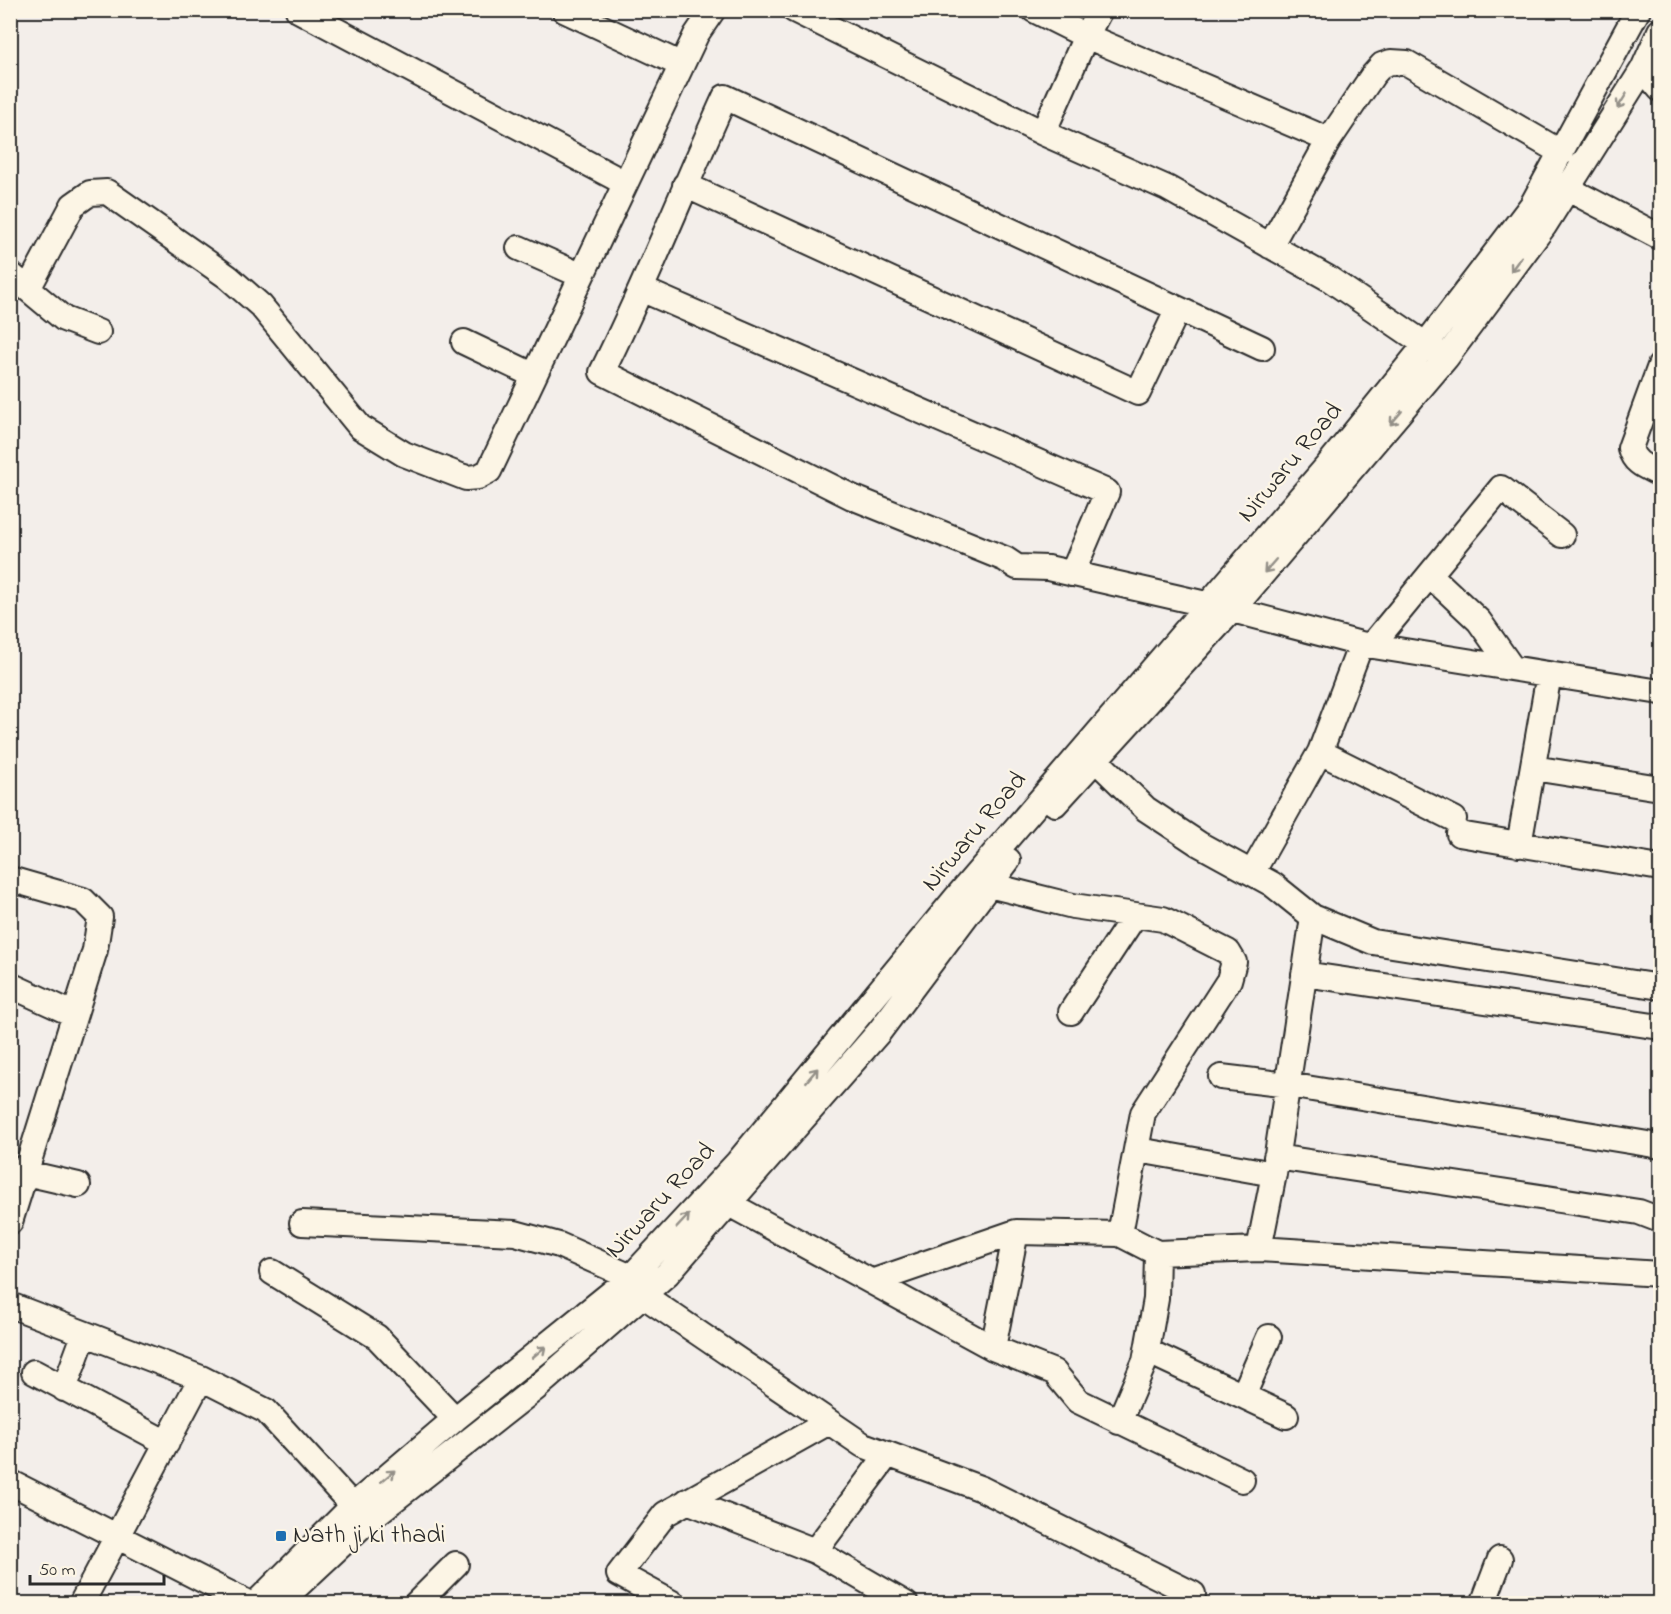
<svg xmlns="http://www.w3.org/2000/svg" width="1671" height="1614" font-family="'Indie Flower',sans-serif">
<rect width="100%" height="100%" fill="#f3eeea"/>
<filter id="ink" filterUnits="userSpaceOnUse"><feTurbulence type="fractalNoise" baseFrequency=".0167" numOctaves="2"/><feDisplacementMap in="SourceGraphic" scale="12" xChannelSelector="R" yChannelSelector="G"/><feConvolveMatrix kernelMatrix="1 2 1 2 8 2 1 2 1" color-interpolation-filters="sRGB"/></filter>
<g filter="url(#ink)">
<g fill="none" stroke-linecap="round" stroke-linejoin="round">
<g stroke="#2b2b2b" stroke-width="28">
<path id="minor" d="M298,10L625,183
M564,10L682,65
M794,10L1043,133L1086,36L1034,10
M1100,10L1086,36L1329,140
M1643,69L1660,89
M1043,133L1167,188L1328,278L1438,353
M1555,182L1660,237
M685,185L1138,393L1178,309
M1270,246L1329,140L1373,75L1382,65L1391,62L1407,63L1562,153
M519,248L580,275
M10,274L64,319L98,332
M29,287L73,205L90,193L107,192L228,277L261,306L360,427L404,454L466,478L478,477L489,471L696,35L713,10
M643,290L1107,492L1072,574
M464,342L533,375
M1262,348L725,97C683,189 647,282 602,372L852,497L1005,559L1017,567L1048,568L1232,610L1361,644L1660,692
M1660,366L1630,448C1634,464 1646,467 1660,474
M1430,575L1479,621L1512,668
M1371,646L1501,488L1562,535
M1320,752L1454,819
M1097,761L1146,809L1199,844L1272,884L1313,917L1274,1174L1259,1249L1660,1274
M1533,768L1660,788
M1055,804L1232,610L1446,358L1544,226L1643,69L1660,31
M1459,834L1660,868
M1519,845L1549,674
M1252,873L1320,752L1361,644
M10,879L83,900L100,917L95,950L10,1222
M989,885L1073,906L1163,919L1228,952L1234,962L1229,980L1143,1113L1120,1234
M1313,917L1373,942L1660,987
M1304,974L1660,1027
M10,985L73,1014
M1071,1012L1135,915
M1221,1077L1288,1085L1660,1146
M1138,1150L1274,1174
M1276,1157L1639,1212L1660,1220
M13,1170L78,1185
M729,1204L993,1348L1054,1372L1078,1401L1242,1480
M302,1223L515,1233L559,1245L631,1277
M272,1272L377,1337L455,1419
M874,1281L1016,1232
M644,1296L863,1445L982,1489L1193,1594L1189,1604
M10,1305L201,1378L266,1411L353,1506
M993,1348L1016,1232L1120,1234L1157,1253L1259,1249
M1147,1351L1286,1416
M34,1372L167,1443
M64,1389L84,1335
M1243,1396L1269,1337
M1119,1422L1145,1361L1156,1299L1157,1253
M888,1454L815,1551L906,1604
M10,1482L250,1604
M687,1501L815,1551
M81,1604L201,1378
M255,1604L353,1506L455,1419L631,1277L738,1162L956,898L1328,465L1426,344L1532,205L1638,10
M278,1604L367,1521L536,1388L667,1274L879,1032L1008,860
M416,1604L456,1564
M674,1604L619,1574L665,1514L829,1422
M1483,1604L1500,1559"/>
</g>
<use href="#minor" stroke="#fcf5e5" stroke-width="24"/>
</g>
<defs><path id="oneway-shaft" d="M-6 0H5M1.5-3L5.5 0L1.5 3" fill="none" stroke-width="1.6" stroke-linecap="round" stroke-linejoin="round" transform="scale(1.5)"/></defs>
<g stroke="#949088">
<use href="#oneway-shaft" transform="translate(1622 101) rotate(122)"/>
<use href="#oneway-shaft" transform="translate(1516 264) rotate(126)"/>
<use href="#oneway-shaft" transform="translate(1396 418) rotate(130)"/>
<use href="#oneway-shaft" transform="translate(1270 566) rotate(131)"/>
<use href="#oneway-shaft" transform="translate(812 1075) rotate(-50)"/>
<use href="#oneway-shaft" transform="translate(683 1221) rotate(-47)"/>
<use href="#oneway-shaft" transform="translate(539 1352) rotate(-40)"/>
<use href="#oneway-shaft" transform="translate(388 1476) rotate(-40)"/>
</g>
</g>
<rect fill="#1f6fb2" stroke="#fcf5e5" stroke-width="2" x="275" y="1530" width="12" height="12" rx="3"/>
<g text-anchor="middle" dominant-baseline="central" stroke-width="4.5" stroke-linejoin="round" paint-order="stroke">
<g font-size="26" fill="#2b2b2b" stroke="#fcf5e5">
<text transform="translate(1291 463) rotate(-50)">Nirwaru Road</text>
<text transform="translate(975 832) rotate(-50)">Nirwaru Road</text>
<text transform="translate(661 1201) rotate(-47)">Nirwaru Road</text>
</g>
<g font-size="26" fill="#2b2b2b" stroke="#fcf5e5" text-anchor="start">
<text x="293" y="1536">Nath ji ki thadi</text>
</g>
</g>
<rect width="1671" height="1614" fill="none" stroke="#fcf5e5" stroke-width="36"/>
<rect x="18" y="18" width="1635" height="1578" fill="none" stroke="#2b2b2b" stroke-width="2" filter="url(#ink)"/>
<path d="M30 1575v9h134v-9" fill="none" stroke="#2b2b2b" stroke-width="3"/>
<text x="39" y="1575" font-size="18" fill="#2b2b2b" stroke="#fcf5e5" stroke-width="4.5" paint-order="stroke">50 m</text>
</svg>
